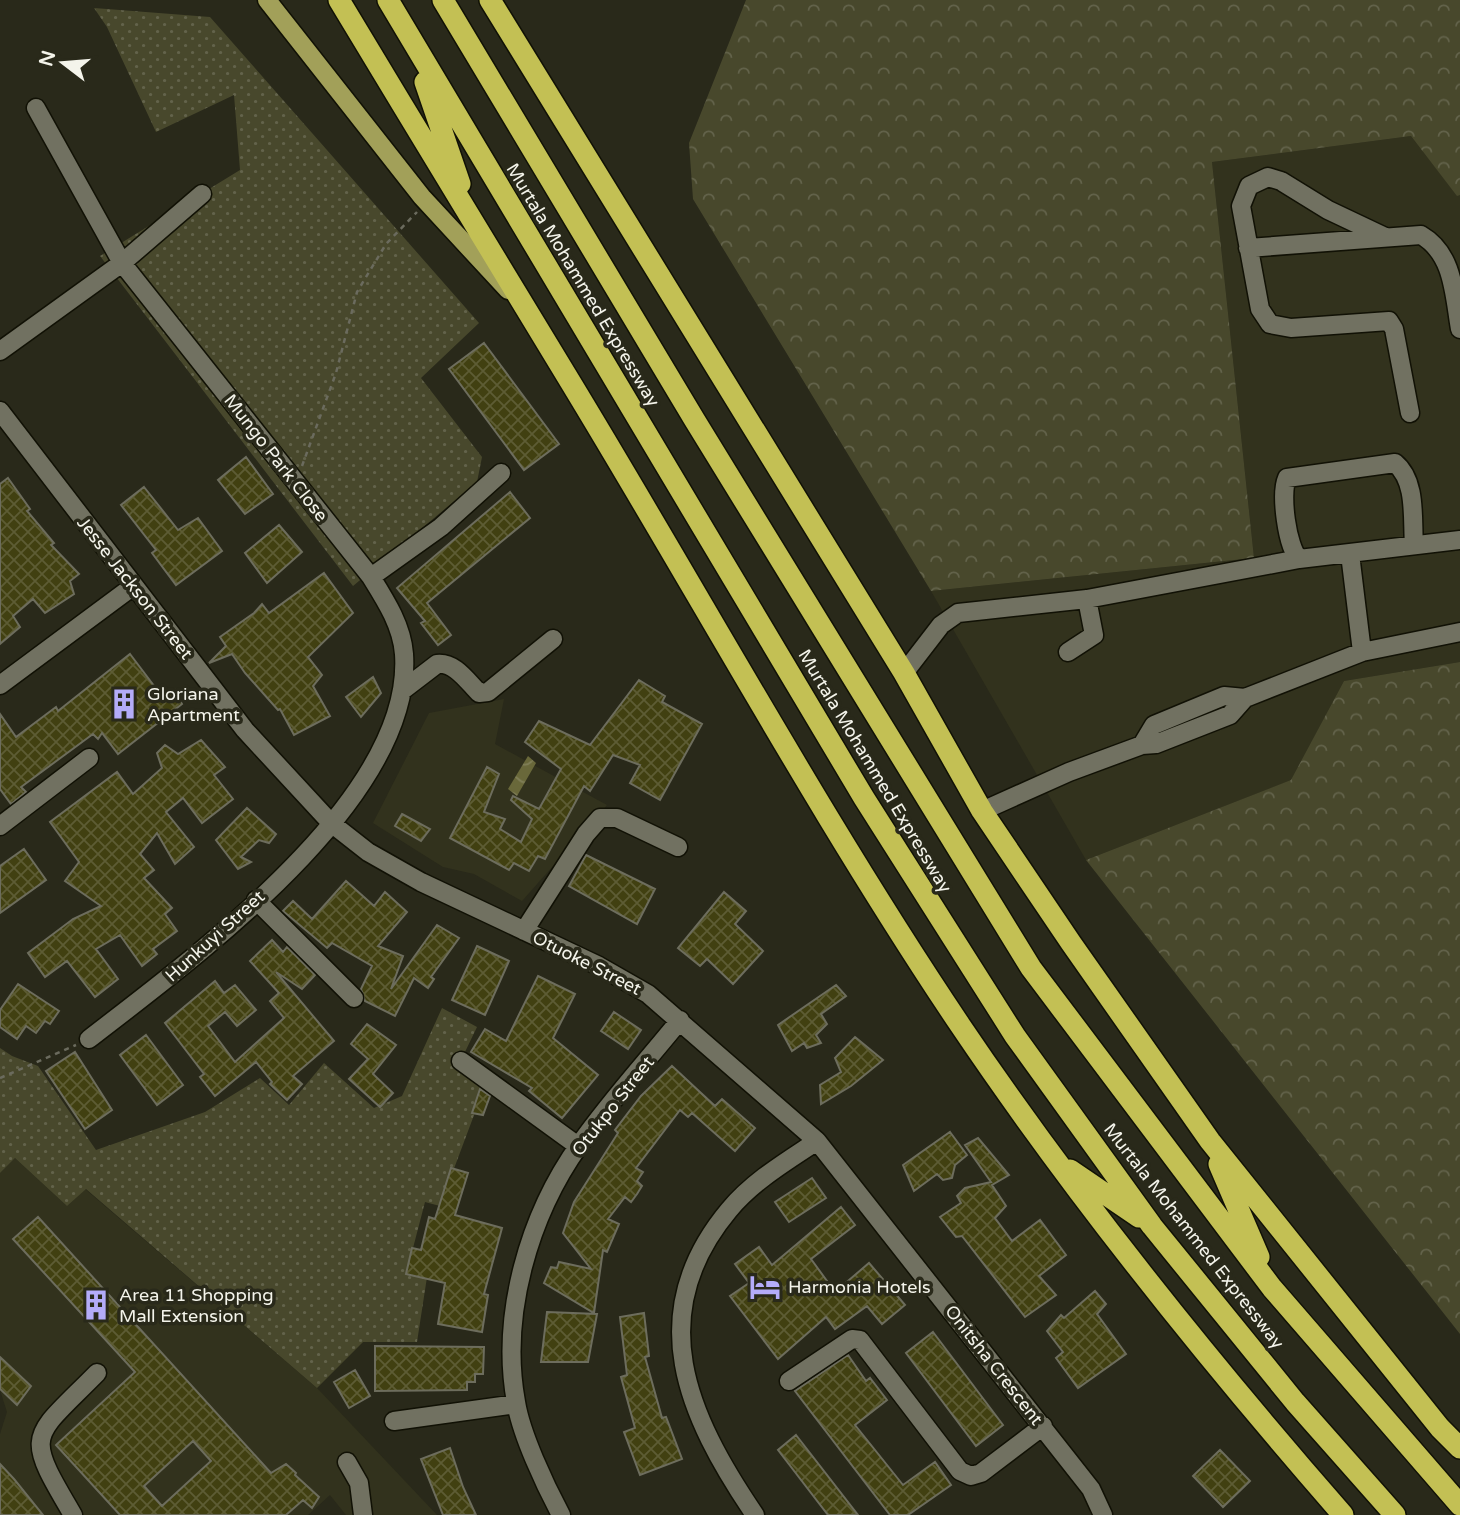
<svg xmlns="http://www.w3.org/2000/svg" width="1460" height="1515" font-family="'Varela Round',sans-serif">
<defs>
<pattern id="grass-dots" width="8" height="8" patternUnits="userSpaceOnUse" patternTransform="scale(1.75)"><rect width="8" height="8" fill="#48482c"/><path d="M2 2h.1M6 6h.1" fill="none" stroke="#63634b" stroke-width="1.8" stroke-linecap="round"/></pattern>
<pattern id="forest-crowns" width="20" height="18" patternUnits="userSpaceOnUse" patternTransform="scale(1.75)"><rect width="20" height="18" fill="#48482c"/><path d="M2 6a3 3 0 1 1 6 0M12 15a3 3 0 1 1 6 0" fill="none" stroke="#63634b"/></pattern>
<pattern id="water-waves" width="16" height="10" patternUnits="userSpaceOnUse" patternTransform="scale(1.75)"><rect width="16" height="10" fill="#69683a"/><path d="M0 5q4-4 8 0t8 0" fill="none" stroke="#7f7e57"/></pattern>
<pattern id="building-cross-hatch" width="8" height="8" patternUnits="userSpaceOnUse" patternTransform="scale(1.75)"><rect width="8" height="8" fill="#414011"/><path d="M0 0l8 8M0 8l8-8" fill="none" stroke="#5d5c34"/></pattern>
</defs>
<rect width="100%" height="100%" fill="#29291a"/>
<path fill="#32321d" d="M1411,136L1457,195H1460V662L1344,681L1292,780L1086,860L931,591L1254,558L1212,162Z
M504,699L495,744L607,805L522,901L474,874L443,867L373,823L429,713Z
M15,1158L67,1206L85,1189L317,1388L437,1515H346L330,1495L308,1515H0V1434L7,1412L0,1390V1173Z"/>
<path fill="url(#grass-dots)" d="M94,8L210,17L479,323L421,378L482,457L477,482L353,586L100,256L240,170L234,95L156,132L107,27Z
M442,1008L477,1027L464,1054L486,1083L440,1206L425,1202L407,1271L427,1277L417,1342H363L317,1388L86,1189L67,1206L15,1158L0,1173V1048L12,1056L38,1066L96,1150L205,1112L260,1078L289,1105L324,1063L374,1108L402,1096Z"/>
<path fill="url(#forest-crowns)" d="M746,0H1460V195L1457,196L1411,136L1212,162L1254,558L931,591L693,199L689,143Z
M1460,662V1334L1086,860L1291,780L1344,681Z"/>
<path fill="url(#water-waves)" d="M528,756L536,763L517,796L508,789Z"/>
<path fill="url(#building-cross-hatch)" stroke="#6d6d5d" stroke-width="2" fill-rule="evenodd" d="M484,343L559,444L524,470L449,369Z
M246,457L273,494L245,514L218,480Z
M8,478L30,509L27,511L54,543L51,545L79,574L70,581L74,594L45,613L33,599L13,616L20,627L0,644V484Z
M144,487L178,530L198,518L222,551L176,585L152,553L156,550L121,505Z
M510,492L530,518L427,603L451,635L438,645L421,623L425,621L397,588Z
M279,525L302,552L267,583L245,553Z
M324,573L353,613L308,657L322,675L313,686L330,716L294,735L280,709L278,710L245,673L232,654L209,663L226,646L220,637L254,613L262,604L269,613Z
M130,654L161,695L175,690L182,704L118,754L102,733L98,739L93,734L21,787L26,792L11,804L0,789V714L16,737L56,707L58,711Z
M373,677L381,693L361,717L346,697Z
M639,680L665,696L662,702L702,724L660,800L630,783L640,765L613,755L590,791L584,786L545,859L538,856L529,871L514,863L509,870L450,838L487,767L499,774L484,812L505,819L500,829L521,842L532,819L511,800L513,796L539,809L561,769L525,742L539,721L590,745Z
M201,740L225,767L214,775L233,799L202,823L183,798L166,812L194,847L175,864L157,833L140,854L154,870L144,878L172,908L165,914L177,931L153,949L157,954L142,966L120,935L96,949L118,979L95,997L67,961L45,977L28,953L73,919L101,906L65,881L79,862L50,822L117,772L133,794L162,768L157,753L165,745L178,754Z
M247,808L276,834L269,843L259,840L241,857L251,862L238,869L216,840Z
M402,814L430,829L421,841L395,826Z
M24,849L46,880L0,913V866Z
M586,855L655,889L637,924L569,886Z
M346,881L374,906L385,892L407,912L378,946L403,956L391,989L437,925L459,938L431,977L434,979L428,988L414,978L395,1016L365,1001L361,989L372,966L332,943L327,948L283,911L293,901L312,919Z
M724,892L746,911L735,924L763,951L733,984L707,959L700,966L678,948Z
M272,940L283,952L287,947L315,975L302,989L276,972L334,1041L293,1076L302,1084L287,1100L270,1084L272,1082L256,1062L215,1096L200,1077L204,1074L165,1023L215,981L224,993L235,985L256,1010L237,1026L225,1012L208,1026L235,1062L284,1018L270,1001L279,993L250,961Z
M477,946L509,961L485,1015L452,1000Z
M538,976L575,994L553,1038L598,1075L562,1118L529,1091L532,1088L471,1052L485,1029L506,1041Z
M18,984L59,1011L50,1024L45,1021L36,1033L26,1026L17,1039L0,1027V1010Z
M836,985L846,996L821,1014L827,1024L816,1035L821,1043L807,1048L804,1043L792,1051L778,1025Z
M614,1012L641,1030L628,1049L601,1031Z
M367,1024L396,1045L373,1074L393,1093L380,1107L349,1079L368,1059L351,1044Z
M146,1035L183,1085L157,1105L120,1055Z
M855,1037L883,1060L851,1086L821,1104L820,1085L841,1072L835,1058Z
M75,1052L112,1110L85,1129L46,1071Z
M672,1066L715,1106L722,1099L755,1128L735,1151L692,1113L688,1117L680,1110L636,1168L643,1172L637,1181L642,1186L637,1194L631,1202L625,1197L608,1219L619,1224L607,1252L603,1250L594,1313L544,1283L551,1267L557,1268L559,1262L591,1269L563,1233L574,1202L618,1133L615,1130L641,1096Z
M480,1089L490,1096L483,1115L472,1113Z
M950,1132L967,1155L955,1165L952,1178L943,1180L937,1174L914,1191L903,1165Z
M978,1138L1009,1175L992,1185L1006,1206L995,1218L1012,1241L1040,1220L1066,1255L1039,1276L1056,1295L1025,1317L962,1236L956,1237L940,1217L961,1203L957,1196L965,1188L991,1182L965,1145Z
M451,1168L468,1173L455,1215L502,1228L484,1294L488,1295L482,1332L438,1324L445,1283L406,1274L412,1248L421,1250L429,1217L435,1219Z
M812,1178L826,1198L789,1222L775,1202Z
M841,1207L855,1225L811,1259L835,1292L869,1263L905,1305L882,1324L867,1306L835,1329L826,1317L778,1359L730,1296L749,1283L735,1264L759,1247L772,1265Z
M38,1217L271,1473L286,1464L296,1473L295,1475L319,1497L312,1508L303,1500L286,1515H120L56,1445L135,1372L13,1239ZM193,1441L211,1461L162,1506L144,1486Z
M1095,1291L1106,1304L1097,1314L1126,1354L1078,1388L1056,1358L1063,1352L1047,1331L1061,1315L1064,1318Z
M547,1312L597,1314L588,1362H541Z
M644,1313L649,1356L645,1357L662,1418L666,1417L682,1459L640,1475L624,1432L635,1428L621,1377L627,1375L620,1317Z
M933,1332L1003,1425L976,1446L906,1353Z
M375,1346L484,1347L483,1374H475V1382H467V1390L375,1391Z
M848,1355L866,1381L870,1378L887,1400L855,1425L903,1485L935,1462L951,1485L908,1515H890L795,1391Z
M0,1357L31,1386L17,1405L0,1389Z
M355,1370L370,1396L349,1408L334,1382Z
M796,1435L858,1515H828L778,1450Z
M450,1448L463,1487L476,1515H443L421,1459Z
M1220,1450L1250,1481L1223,1507L1193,1476Z
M0,1464L14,1479L43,1515H0Z"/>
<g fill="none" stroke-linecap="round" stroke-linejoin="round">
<g stroke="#111105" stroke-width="21">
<path id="minor" d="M36,108L122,263L371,577C386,601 402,626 404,654C414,799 192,959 89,1039
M1385,237L1328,210L1281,181L1268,177L1249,186L1241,206L1260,309L1270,324L1291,328L1389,321L1394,329L1410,413
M1248,248L1421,235C1454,254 1454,295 1460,329
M0,351L122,263L202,194
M0,411L245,730L331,823L368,852L421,882L599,966L648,994L817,1141
M1414,545C1412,519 1417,481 1395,463L1287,478C1280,494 1287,547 1299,559L1460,540
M1350,554L1362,652
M371,577L441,527L501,473
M1068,652L1094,635L1087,599
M904,673L941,625L958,613L1087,599L1299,559
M0,685L132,587
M403,690L437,664C455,662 467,681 479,693L488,692L553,639
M1142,745L1154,725L1224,696L1245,698L1362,652L1460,632
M982,811L1069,772L1142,745L1156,744L1230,715L1245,698
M0,826L89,758
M256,900L354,998
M524,931L586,834L600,818H617L678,847
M461,1061L578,1146
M789,1381L852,1339L860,1340L960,1471L971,1476L981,1473L1043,1426
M394,1421L516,1404
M347,1462L359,1483L363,1515
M73,1515C23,1431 31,1440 97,1373
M561,1515C545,1485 521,1434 516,1402C500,1315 529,1215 580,1144C610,1101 647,1061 680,1020
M755,1515C687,1415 642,1314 729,1210C753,1181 787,1161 817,1141L1091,1489L1103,1515"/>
</g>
<g stroke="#111105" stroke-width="21">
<path id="major" d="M267,0L422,197L508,290"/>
</g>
<g stroke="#111105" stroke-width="24">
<path id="highway" d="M339,0C416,128 494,256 571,383C701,597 821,818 960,1025C1076,1197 1206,1358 1343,1515
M388,0L864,798L1015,1036L1152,1226L1295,1402L1395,1515
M443,0L694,419L1031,968L1272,1288L1460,1505
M490,0L904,673L982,811L1071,943L1210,1141L1440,1428L1460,1448
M425,82L460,184
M1219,1164L1259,1257
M1070,1170L1139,1217"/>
</g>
<path stroke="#6b6b5e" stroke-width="2.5" stroke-dasharray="5 5" stroke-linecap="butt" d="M302,466L336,373L357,292L386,244L417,212
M0,1078L76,1045"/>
<use href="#minor" stroke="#717161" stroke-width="18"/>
<use href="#major" stroke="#a2a059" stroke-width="18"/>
<use href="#highway" stroke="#c3c054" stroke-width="21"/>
</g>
<defs>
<g id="building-bare" transform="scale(2.415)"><path d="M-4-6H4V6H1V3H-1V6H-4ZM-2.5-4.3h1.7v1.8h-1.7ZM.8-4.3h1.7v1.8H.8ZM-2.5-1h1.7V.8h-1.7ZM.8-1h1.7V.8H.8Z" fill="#b4acf9" stroke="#29291a" stroke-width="2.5" paint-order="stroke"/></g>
<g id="hotel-bare" transform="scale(2.415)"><path d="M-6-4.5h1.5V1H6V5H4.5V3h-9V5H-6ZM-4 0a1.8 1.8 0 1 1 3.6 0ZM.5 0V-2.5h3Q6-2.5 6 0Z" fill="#b4acf9" stroke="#29291a" stroke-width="2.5" paint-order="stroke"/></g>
</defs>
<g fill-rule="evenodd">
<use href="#building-bare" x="124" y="704"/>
<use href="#hotel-bare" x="765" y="1287"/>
<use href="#building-bare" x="96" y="1305"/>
</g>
<g text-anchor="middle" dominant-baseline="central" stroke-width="7" stroke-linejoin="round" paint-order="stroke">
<g font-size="18" fill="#f4f4eb" stroke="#29291a">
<text transform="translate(583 285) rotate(59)">Murtala Mohammed Expressway</text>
<text transform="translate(276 458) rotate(52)">Mungo Park Close</text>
<text transform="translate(135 588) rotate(52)">Jesse Jackson Street</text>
<text transform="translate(875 771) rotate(59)">Murtala Mohammed Expressway</text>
<text transform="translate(215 936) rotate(-42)">Hunkuyi Street</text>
<text transform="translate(587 963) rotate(27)">Otuoke Street</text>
<text transform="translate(613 1106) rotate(-52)">Otukpo Street</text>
<text transform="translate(1194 1236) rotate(52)">Murtala Mohammed Expressway</text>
<text transform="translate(994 1365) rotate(52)">Onitsha Crescent</text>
</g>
<g font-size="18" fill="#f4f4eb" stroke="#29291a" text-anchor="start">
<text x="147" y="694">Gloriana<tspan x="147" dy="21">Apartment</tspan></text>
<text x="788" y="1287">Harmonia Hotels</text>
<text x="119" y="1295">Area 11 Shopping<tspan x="119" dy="21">Mall Extension</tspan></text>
</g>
</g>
<g transform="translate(63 63) rotate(286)" stroke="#29291a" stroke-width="5" paint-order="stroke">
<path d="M0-5L12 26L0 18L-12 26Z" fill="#f4f4eb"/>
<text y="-10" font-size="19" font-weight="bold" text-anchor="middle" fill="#f4f4eb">N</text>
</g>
</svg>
